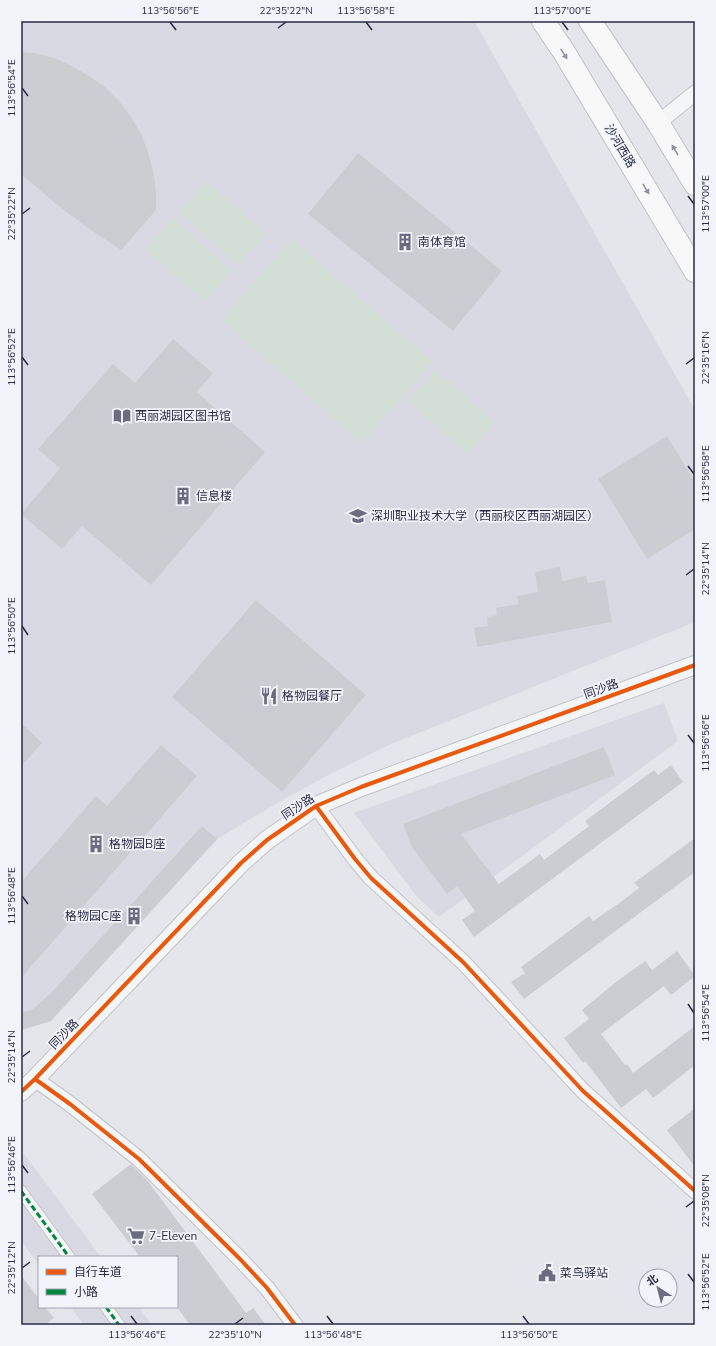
<svg xmlns="http://www.w3.org/2000/svg" width="716" height="1346" font-family="'Nunito Sans','Noto Sans SC',sans-serif">
<rect width="100%" height="100%" fill="#e5e6eb"/>
<path fill="#d8d9e3" d="M21,21H474L695,410V622L391,744L334,772L279,802L217,839L51,1021L21,1030Z
M664,703L678,741L439,917L417,897L354,813Z
M21,1150L101,1257H39V1265L21,1241Z
M70,1307H138L152,1325H84Z"/>
<path fill="#d2ded6" d="M206,181L266,234L238,265L179,212Z
M173,218L232,271L205,302L145,249Z
M292,239L433,362L362,443L221,320Z
M436,370L495,423L468,454L408,401Z"/>
<path fill="#cccdd3" d="M21,52L35,53L54,58L72,66L89,76L105,87L119,101L131,117L141,134L148,152L153,171L156,191V210L121,250L88,228L56,204L21,174Z
M358,153L502,271L453,331L308,214Z
M173,339L213,373L197,392L265,452L151,585L82,526L62,549L21,514L60,468L38,449L113,364L135,383Z
M667,436L695,482V529L647,559L598,479Z
M560,567L562,581L586,576L588,583L605,580L612,622L477,647L474,628L488,626L487,617L497,615L496,608L519,604L517,596L538,592L535,572Z
M256,600L366,695L282,792L172,697Z
M21,723L42,743L21,766Z
M161,745L197,776L21,978V882L96,796L107,806Z
M604,747L615,775L461,834L499,884L540,854L544,860L589,826L585,821L654,770L658,775L671,765L683,782L474,937L462,920L475,911L457,886L447,894L412,847L403,824Z
M202,826L217,839L51,1021L21,1030V1013L33,1009L52,992Z
M695,838V872L524,999L511,982L525,973L521,967L589,916L593,921L618,904L639,888L634,883Z
M677,951L695,976L671,995L664,986L601,1034L625,1065L627,1064L633,1073L695,1026V1065L653,1098L646,1089L621,1108L585,1061L583,1063L564,1038L589,1019L582,1010L616,982L645,961L652,970Z
M695,1108V1167L667,1130Z
M131,1164L147,1180L246,1313L253,1308L266,1325H190L177,1307V1257H140L92,1194Z
M21,1275L39,1299V1307H45L54,1318L45,1325H21Z"/>
<g fill="none" stroke-linecap="round" stroke-linejoin="round">
<g stroke="#c2c3c9" stroke-width="13">
<path id="pedestrian" d="M21,1191L69,1257
M106,1307L119,1325"/>
</g>
<g stroke="#c2c3c9" stroke-width="17">
<path id="minor" d="M658,123L695,93
M316,806L355,859L371,878L463,962L583,1091L695,1191
M35,1079L70,1104L139,1159L240,1259L267,1288L295,1325"/>
</g>
<g stroke="#c2c3c9" stroke-width="20">
<path id="tertiary" d="M21,1092L35,1079L241,863L267,840L316,806L361,787L695,665"/>
</g>
<g stroke="#c1c2c9" stroke-width="24">
<path id="primary" d="M543,21L564,52L695,271
M590,21L658,123L695,184"/>
</g>
<use href="#pedestrian" stroke="#f4f5f7" stroke-width="11"/>
<use href="#minor" stroke="#f4f5f7" stroke-width="15"/>
<use href="#tertiary" stroke="#f4f5f7" stroke-width="18"/>
<use href="#primary" stroke="#f8f8f9" stroke-width="22"/>
<path stroke="#00873e" stroke-width="3" stroke-dasharray="6 3" stroke-linecap="butt" d="M21,1191L69,1257
M106,1307L119,1325"/>
<g stroke="#f3f4f9" stroke-width="6">
<path id="cycleway" d="M316,806L355,859L371,878L463,962L583,1091L695,1191
M35,1079L70,1104L139,1159L240,1259L267,1288L295,1325
M21,1092L35,1079L241,863L267,840L316,806L361,787L695,665"/>
</g>
<use href="#cycleway" stroke="#e8590c" stroke-width="4"/>
</g>
<defs><path id="oneway-solid" d="M-6-.8H1V-3.2L6.5 0L1 3.2V.8H-6Z"/></defs>
<g fill="#9092a0">
<use href="#oneway-solid" transform="translate(564 54) rotate(58)"/>
<use href="#oneway-solid" transform="translate(675 150) rotate(-121)"/>
<use href="#oneway-solid" transform="translate(646 189) rotate(59)"/>
</g>
<path fill="none" stroke="#282b47" stroke-width="1.5" d="M170,22L176,30M366,22L372,30M562,22L568,30M278,28L286,22M22,88L28,96M688,196L694,204M22,214L30,208M22,357L28,365M686,364L694,358M688,466L694,474M686,575L694,569M22,626L28,635M688,735L694,743M22,896L28,904M688,1004L694,1013M22,1057L30,1051M22,1165L28,1173M686,1207L694,1201M22,1268L30,1262M688,1274L694,1282M131,1316L137,1324M327,1316L333,1324M523,1316L529,1324M235,1324L243,1318"/>
<defs>
<g id="building-bare" transform="scale(1.38)"><path d="M-4-6H4V6H1V3H-1V6H-4ZM-2.5-4.3h1.7v1.8h-1.7ZM.8-4.3h1.7v1.8H.8ZM-2.5-1h1.7V.8h-1.7ZM.8-1h1.7V.8H.8Z" fill="#6a6c80" stroke="#f3f4f9" stroke-width="2.5" paint-order="stroke"/></g>
<g id="library-bare" transform="scale(1.38)"><path d="M-6-4Q-3-5.5-.7-3.5V5Q-3 3-6 4ZM6-4Q3-5.5 .7-3.5V5Q3 3 6 4Z" fill="#6a6c80" stroke="#f3f4f9" stroke-width="2.5" paint-order="stroke"/></g>
<g id="university-bare" transform="scale(1.38)"><path d="M0-5L7-2L0 1L-7-2ZM-4 1L0 2.5L4 1V4Q0 6-4 4Z" fill="#6a6c80" stroke="#f3f4f9" stroke-width="2.5" paint-order="stroke"/></g>
<g id="restaurant-bare" transform="scale(1.38)"><path d="M-5-6h1v4h1v-4h1v4h1v-4h1v5L-1.5 .5V6h-2V.5L-5-1ZM5-6V6H3V1.5H1.5Q1.5-4 5-6Z" fill="#6a6c80" stroke="#f3f4f9" stroke-width="2.5" paint-order="stroke"/></g>
<g id="supermarket-bare" transform="scale(1.38)"><path d="M-6-5.5h2.5l.6 2H6L4.5 2H-2.5L-4.4-4H-6ZM-1.5 3.2a1.3 1.3 0 1 0 .1 0ZM3 3.2a1.3 1.3 0 1 0 .1 0Z" fill="#6a6c80" stroke="#f3f4f9" stroke-width="2.5" paint-order="stroke"/></g>
<g id="civic-bare" transform="scale(1.38)"><path d="M-.6-6.5H3V-4.5H.6V-3L4-1V1h2V6H-6V1h2V-1L-.6-3ZM-1.2 2.5V6h2.4V2.5Z" fill="#6a6c80" stroke="#f3f4f9" stroke-width="2.5" paint-order="stroke"/></g>
</defs>
<g fill-rule="evenodd">
<use href="#building-bare" x="405" y="242"/>
<use href="#library-bare" x="122" y="416"/>
<use href="#building-bare" x="183" y="496"/>
<use href="#university-bare" x="358" y="516"/>
<use href="#restaurant-bare" x="269" y="696"/>
<use href="#building-bare" x="96" y="844"/>
<use href="#building-bare" x="134" y="916"/>
<use href="#supermarket-bare" x="136" y="1236"/>
<use href="#civic-bare" x="547" y="1273"/>
</g>
<g text-anchor="middle" dominant-baseline="central" stroke-width="3.5" stroke-linejoin="round" paint-order="stroke">
<g font-size="12" fill="#282b47" stroke="#f3f4f9">
<text transform="translate(620 146) rotate(59)">沙河西路</text>
<text transform="translate(601 689) rotate(-20)">同沙路</text>
<text transform="translate(298 807) rotate(-33)">同沙路</text>
<text transform="translate(64 1034) rotate(-46)">同沙路</text>
</g>
<g font-size="12" fill="#282b47" stroke="#f3f4f9" text-anchor="start">
<text x="418" y="242">南体育馆</text>
<text x="135" y="416">西丽湖园区图书馆</text>
<text x="196" y="496">信息楼</text>
<text x="371" y="516">深圳职业技术大学（西丽校区西丽湖园区）</text>
<text x="282" y="696">格物园餐厅</text>
<text x="109" y="844">格物园B座</text>
<text x="121" y="916" text-anchor="end">格物园C座</text>
<text x="149" y="1236">7-Eleven</text>
<text x="560" y="1273">菜鸟驿站</text>
</g>
</g>
<rect width="716" height="1346" fill="none" stroke="#f3f4f9" stroke-width="44"/>
<rect x="38" y="1256" width="140" height="52" fill="#f3f4f9" stroke="#a2a4b2"/>
<rect x="46" y="1269" width="20" height="6" fill="#e8590c" stroke="#a2a4b2"/>
<text x="74" y="1276" font-size="12" fill="#282b47">自行车道</text>
<rect x="46" y="1289" width="20" height="6" fill="#00873e" stroke="#a2a4b2"/>
<text x="74" y="1296" font-size="12" fill="#282b47">小路</text>
<g transform="translate(658 1288) rotate(324)"><circle r="19" fill="#f3f4f9" stroke="#a2a4b2"/>
<path d="M0-3L7 15L0 10L-7 15Z" fill="#6a6c80"/>
<text y="-6" font-size="11" font-weight="bold" text-anchor="middle" fill="#282b47">北</text>
</g>
<rect x="22" y="22" width="672" height="1302" fill="none" stroke="#282b47" stroke-width="1.5"/>
<g font-size="10" text-anchor="middle" fill="#282b47">
<text x="170" y="14">113°56'56"E</text>
<text x="286" y="14">22°35'22"N</text>
<text x="366" y="14">113°56'58"E</text>
<text x="562" y="14">113°57'00"E</text>
<text transform="translate(11 88) rotate(-90)" y="4">113°56'54"E</text>
<text transform="translate(705 204) rotate(-90)" y="4">113°57'00"E</text>
<text transform="translate(11 214) rotate(-90)" y="4">22°35'22"N</text>
<text transform="translate(11 357) rotate(-90)" y="4">113°56'52"E</text>
<text transform="translate(705 358) rotate(-90)" y="4">22°35'16"N</text>
<text transform="translate(705 474) rotate(-90)" y="4">113°56'58"E</text>
<text transform="translate(705 569) rotate(-90)" y="4">22°35'14"N</text>
<text transform="translate(11 626) rotate(-90)" y="4">113°56'50"E</text>
<text transform="translate(705 743) rotate(-90)" y="4">113°56'56"E</text>
<text transform="translate(11 896) rotate(-90)" y="4">113°56'48"E</text>
<text transform="translate(705 1013) rotate(-90)" y="4">113°56'54"E</text>
<text transform="translate(11 1057) rotate(-90)" y="4">22°35'14"N</text>
<text transform="translate(11 1165) rotate(-90)" y="4">113°56'46"E</text>
<text transform="translate(705 1201) rotate(-90)" y="4">22°35'08"N</text>
<text transform="translate(11 1268) rotate(-90)" y="4">22°35'12"N</text>
<text transform="translate(705 1282) rotate(-90)" y="4">113°56'52"E</text>
<text x="137" y="1338">113°56'46"E</text>
<text x="235" y="1338">22°35'10"N</text>
<text x="333" y="1338">113°56'48"E</text>
<text x="529" y="1338">113°56'50"E</text>
</g>
</svg>
